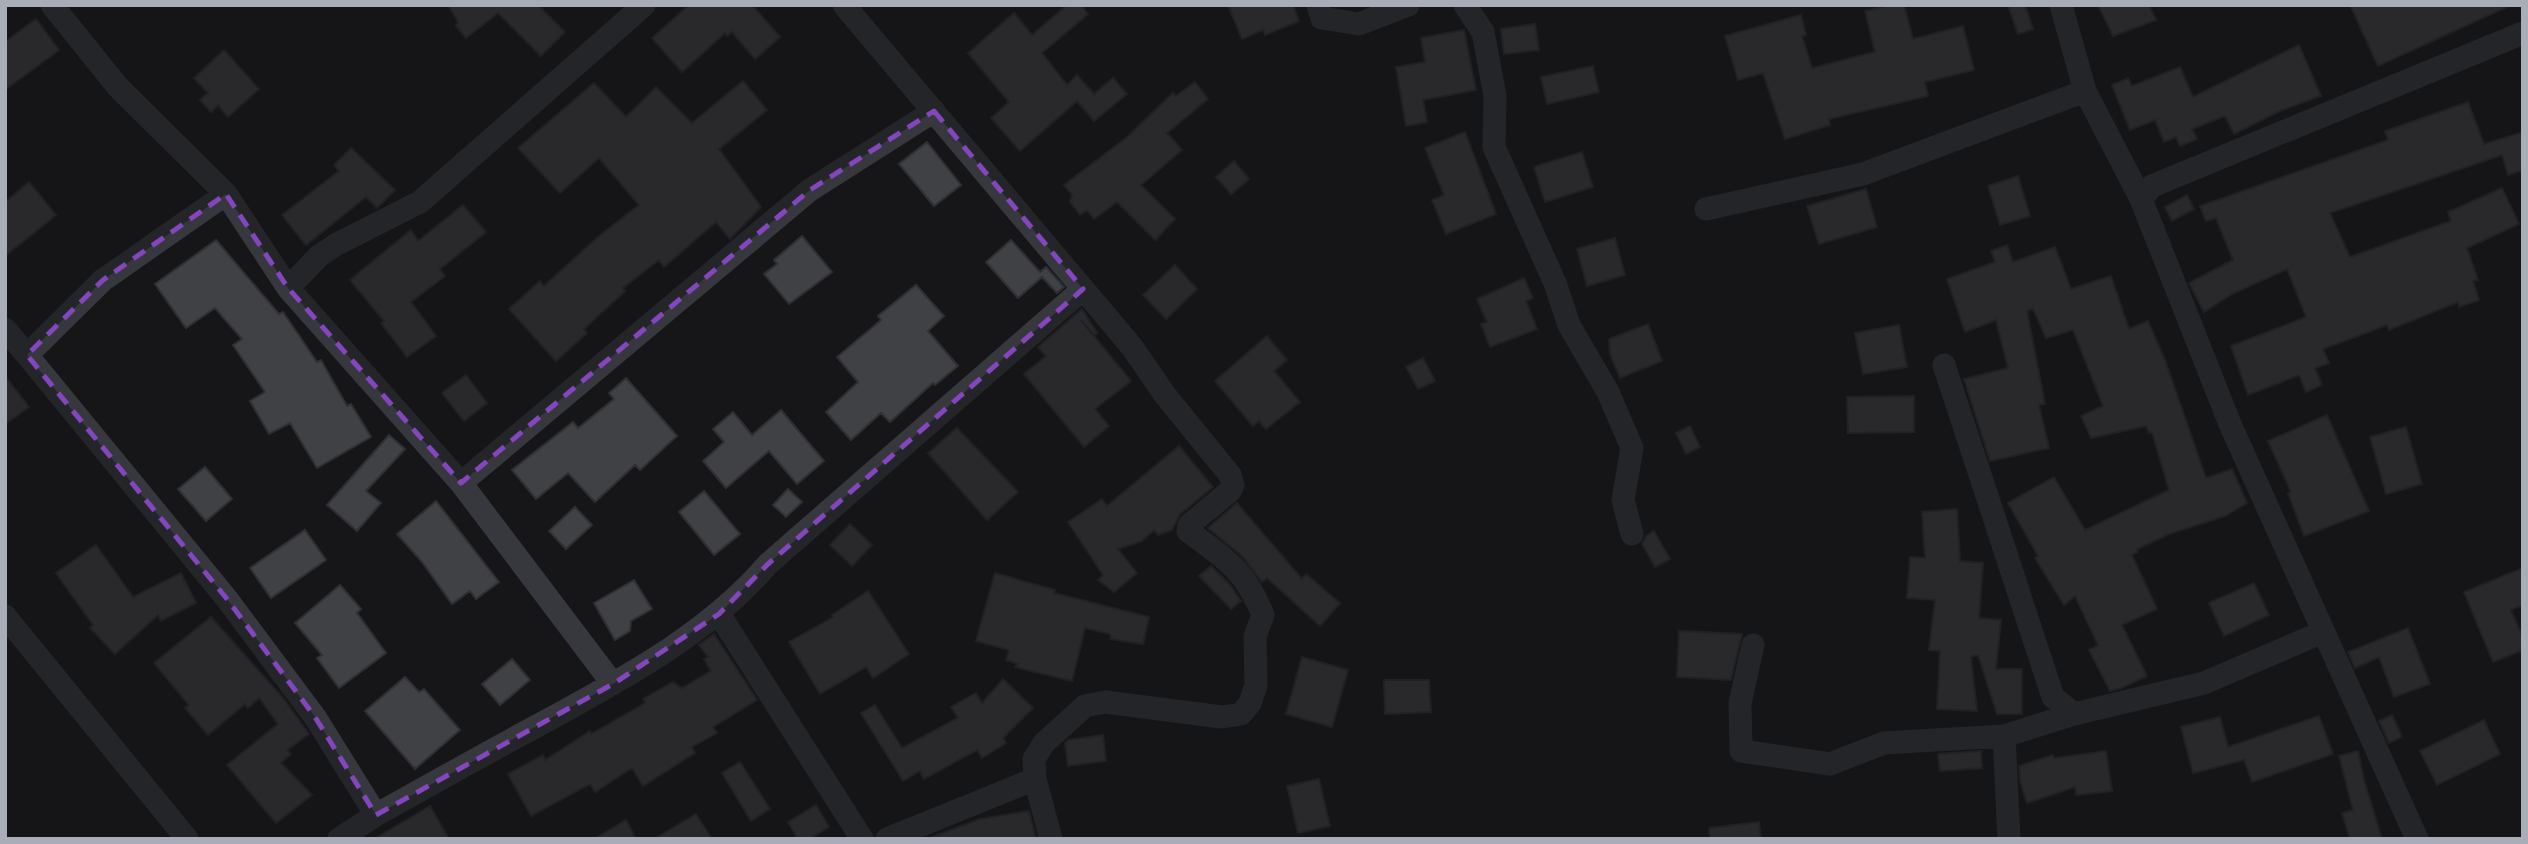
<svg xmlns="http://www.w3.org/2000/svg" width="2528" height="844" font-family="Poppins,sans-serif">
<rect width="100%" height="100%" fill="#161618"/>
<path fill="#404145" stroke="#303034" stroke-width="2" d="M448,5H538L565,32L541,56L498,13L466,38L456,26L458,22Z
M689,5H752L780,37L755,59L732,32L727,36L725,33L682,72L652,38Z
M1067,5H1081L1088,14L1042,53L1067,85L1077,75L1094,94L1113,78L1127,94L1094,121L1077,101L1020,151L991,118L1009,102L968,53L1014,13L1032,35Z
M1228,5H1293L1299,21L1265,35L1263,30L1242,39Z
M1892,5H1904L1913,39L1963,26L1974,70L1925,82L1928,96L1829,119L1830,125L1785,139L1763,73L1738,80L1725,36L1801,15L1806,35L1802,36L1812,68L1875,52L1865,11Z
M2008,5H2025L2033,29L2018,34Z
M2098,5H2149L2156,20L2113,36Z
M2350,5H2511L2378,66Z
M36,19L59,50L5,90V42Z
M1535,24L1539,50L1504,54L1501,29Z
M1464,30L1476,90L1423,100L1427,122L1406,126L1396,67L1425,62L1421,38Z
M2299,45L2321,96L2280,111L2234,134L2225,116L2192,129L2197,139L2180,146L2176,137L2164,142L2155,120L2130,130L2112,85L2128,78L2132,86L2180,67L2193,97Z
M224,50L259,89L228,117L218,105L211,112L200,100L208,93L194,78Z
M1593,66L1599,92L1547,104L1541,77Z
M743,81L767,110L719,149L761,207L730,239L716,222L664,267L659,260L623,288L625,291L584,329L587,333L556,361L509,309L540,281L544,286L599,236L639,205L599,158L560,193L518,148L594,83L626,117L656,87L692,123Z
M1195,82L1208,99L1167,133L1182,150L1141,185L1175,219L1155,240L1117,202L1094,219L1087,210L1080,215L1070,202L1072,195L1064,185L1126,138L1173,93L1176,96Z
M2468,102L2484,144L2523,132V170L2508,175L2502,155L2330,213L2350,257L2451,221L2448,212L2502,188L2519,224L2467,248L2478,280L2473,281L2479,300L2459,307L2458,302L2389,330L2387,325L2323,349L2329,363L2315,368L2322,385L2306,392L2299,375L2248,395L2231,346L2306,317L2287,269L2232,294L2204,312L2189,283L2233,260L2216,218L2206,221L2200,206L2388,140L2385,131Z
M1465,132L1496,214L1446,234L1432,200L1444,195L1425,148Z
M927,142L961,185L934,206L899,164Z
M351,148L395,190L377,208L366,197L306,245L282,215L339,171L334,165Z
M1582,152L1593,187L1545,202L1534,167Z
M1234,161L1249,179L1231,194L1216,177Z
M2018,176L2030,216L2000,225L1988,186Z
M29,182L56,215L5,256V202Z
M1866,189L1877,227L1819,244L1807,206Z
M2187,195L2194,209L2172,221L2165,207Z
M463,205L486,232L440,269L445,276L411,302L436,336L407,357L381,323L384,321L350,280L411,230L418,241Z
M802,236L832,272L789,304L764,274L777,264L774,260Z
M1615,238L1625,275L1587,286L1577,249Z
M216,240L279,314L283,312L317,362L321,360L347,406L351,404L371,437L317,468L290,423L269,434L250,401L265,392L233,345L242,339L215,308L186,328L155,284Z
M1011,240L1040,272L1046,267L1064,287L1057,293L1042,277L1018,298L986,262Z
M2007,245L2013,262L2055,247L2071,289L2111,276L2129,329L2148,321L2165,360L2206,478L2232,469L2247,503L2225,516L2169,534L2137,549L2138,552L2132,555L2157,609L2122,625L2147,676L2121,688L2110,691L2089,650L2098,645L2075,596L2064,605L2035,558L2038,556L2008,503L2054,477L2085,530L2169,490L2152,432L2149,433L2146,426L2091,438L2081,416L2103,406L2073,330L2046,338L2033,309L2027,311L2045,404L2039,405L2049,448L1990,461L1964,379L2008,368L1996,320L1965,332L1947,279L1995,262L1991,251Z
M1175,265L1197,289L1166,319L1143,295Z
M1524,278L1533,298L1526,301L1537,329L1490,347L1481,324L1487,322L1477,299Z
M916,285L944,316L928,331L958,366L935,385L933,383L890,422L881,413L851,440L826,412L858,382L837,357L881,320L878,316Z
M1082,309L1097,333L1094,335L1081,320L1131,381L1095,409L1109,426L1084,447L1024,374L1046,356L1038,347Z
M1648,324L1662,361L1620,378L1610,354L1609,339Z
M1899,325L1907,367L1863,374L1855,333Z
M1267,336L1287,360L1274,371L1300,402L1266,429L1259,421L1253,426L1215,381Z
M1423,358L1435,381L1418,389L1406,367Z
M466,375L487,403L464,421L442,393Z
M5,376L29,407L5,424Z
M626,378L677,436L640,470L635,465L595,502L568,473L536,499L512,470L573,422L578,428L614,399L609,393Z
M1914,396V432L1848,433L1847,397Z
M781,410L824,461L797,484L769,451L726,488L703,461L724,442L713,429L733,412L752,435Z
M2327,415L2369,511L2304,536L2288,493L2291,492L2268,441Z
M1690,426L1700,447L1686,454L1676,433Z
M2406,427L2422,484L2386,494L2370,437Z
M957,428L1018,492L987,520L928,453Z
M389,435L405,449L366,491L381,503L357,531L327,505Z
M1179,446L1213,487L1180,514L1172,530L1158,535L1154,530L1142,541L1118,549L1137,573L1114,592L1098,580L1103,575L1068,522L1102,499L1107,506Z
M205,467L232,499L206,521L178,489Z
M788,489L802,502L786,517L773,505Z
M704,491L740,534L714,555L679,512Z
M436,501L499,582L476,599L470,591L452,604L422,562L397,534Z
M1237,503L1302,579L1306,574L1340,603L1320,626L1267,578L1262,582L1242,556L1208,528Z
M575,507L592,525L566,549L549,531Z
M1957,509L1960,561L1983,563L1979,618L2001,620L1996,669H2022V714H1997L1978,655L1971,657L1977,711L1937,709L1940,651L1929,650L1935,600L1907,598L1910,557L1925,558L1922,512Z
M850,524L872,545L852,566L830,545Z
M305,530L326,560L271,598L250,568Z
M1654,531L1670,559L1655,567L1642,544L1646,536Z
M96,545L133,597L181,573L196,603L161,621L158,615L115,654L90,628L93,625L56,573Z
M1211,566L1230,585L1241,601L1231,609L1199,576Z
M2523,568V605L2511,610L2523,638V650L2493,662L2464,592Z
M995,573L1055,590L1054,593L1149,617L1143,644L1111,639L1110,634L1085,628L1072,681L1015,667L1018,664L1006,660L1009,650L976,641Z
M634,580L652,609L631,621L630,631L615,640L594,603Z
M2254,583L2269,615L2224,636L2209,603Z
M340,585L361,609L357,613L386,653L339,688L317,658L322,655L295,623Z
M868,591L909,654L873,678L866,667L820,694L789,642L833,617L832,615Z
M211,617L284,699L309,734L287,750L291,754L281,763L312,795L276,823L227,765L278,724L259,698L248,708L245,704L208,735L185,708L189,705L154,663Z
M2408,628L2430,684L2394,697L2379,657L2355,668L2348,652Z
M1679,631L1742,634L1731,680L1677,677Z
M714,634L757,700L713,727L717,733L692,747L695,753L643,786L632,768L595,792L590,784L531,816L508,774L543,755L545,760L590,731L591,734L645,703L643,699L673,682L682,688L711,671L704,659L708,657L699,645Z
M1302,657L1348,670L1332,727L1286,714Z
M512,659L530,680L500,705L482,684Z
M405,677L419,692L424,689L460,730L415,769L365,711Z
M1003,679L1033,708L1003,738L1006,743L982,758L977,750L924,779L920,771L903,781L861,713L875,705L902,748L958,718L951,707L976,693L982,703Z
M1384,680H1429L1431,712L1385,714Z
M2392,715L2402,737L2389,743L2379,721Z
M2319,716L2333,754L2252,782L2244,760L2193,773L2181,727L2220,717L2228,747Z
M2484,720L2500,754L2437,785L2420,751Z
M1103,735L1106,761L1068,766L1065,743L1068,740Z
M1981,751L1982,768L1940,771L1938,754Z
M2106,751L2112,791L2076,795L2075,787L2027,803L2020,781L2019,766L2053,755L2054,758Z
M2358,751L2364,780L2382,839H2350L2342,813L2353,810L2339,756Z
M740,762L770,809L751,821L722,773Z
M1319,779L1330,826L1298,833L1287,786Z
M816,805L829,827L809,839H798L788,822Z
M430,806L449,839H374Z
M1029,811L1036,839H927L980,819Z
M696,814L712,839H654Z
M626,820L636,839H594Z
M1759,822L1761,839H1710L1709,828Z"/>
<g fill="none" stroke-linecap="round" stroke-linejoin="round">
<path stroke="#37383d" stroke-width="23" d="M52,5L118,87L226,194L288,288L461,483L613,684
M844,5L1132,347L1165,395L1230,475L1233,485L1230,491L1189,525L1188,531C1226,559 1245,570 1263,615L1255,636L1256,685L1250,703L1241,714L1222,717L1105,702L1085,706L1044,743L1034,759L1035,779L1051,839
M1318,5L1322,18L1359,24L1408,5
M1465,5L1483,32L1495,96L1494,147L1555,283L1569,325L1608,392L1632,448L1623,500L1632,534
M2061,5L2085,91L2141,199L2230,424L2417,839
M2141,199L2152,186L2523,33
M1706,209L1863,174L2085,91
M288,288L319,256L337,244L420,202L644,5
M5,329L27,355L103,280L226,194
M27,355L227,599L315,717L376,815
M1944,365L2053,697L2074,714L2204,683L2323,632
M461,483L810,190L934,111
M719,614L862,839
M5,616L187,839
M1753,645L1740,703L1741,751L1830,764L1884,743L2004,736L2074,714
M2004,736L2009,839
M339,839L376,815C433,783 490,751 548,720C626,677 709,633 768,564L1083,289
M887,839L1035,779"/>
</g>
<path d="M0 0H2528V844H0ZM934,111L1083,289L768,564L719,614L613,684L376,815L315,717L227,599L27,355L103,280L226,194L288,288L461,483L810,190Z" fill="#161618" fill-opacity=".55" fill-rule="evenodd"/>
<path fill="none" stroke="#8446be" stroke-width="5" stroke-dasharray="14 9" stroke-linejoin="round" d="M934,111L1083,289L768,564L719,614L613,684L376,815L315,717L227,599L27,355L103,280L226,194L288,288L461,483L810,190Z"/>
<rect width="2528" height="844" fill="none" stroke="#a8adb8" stroke-width="14"/>
</svg>
